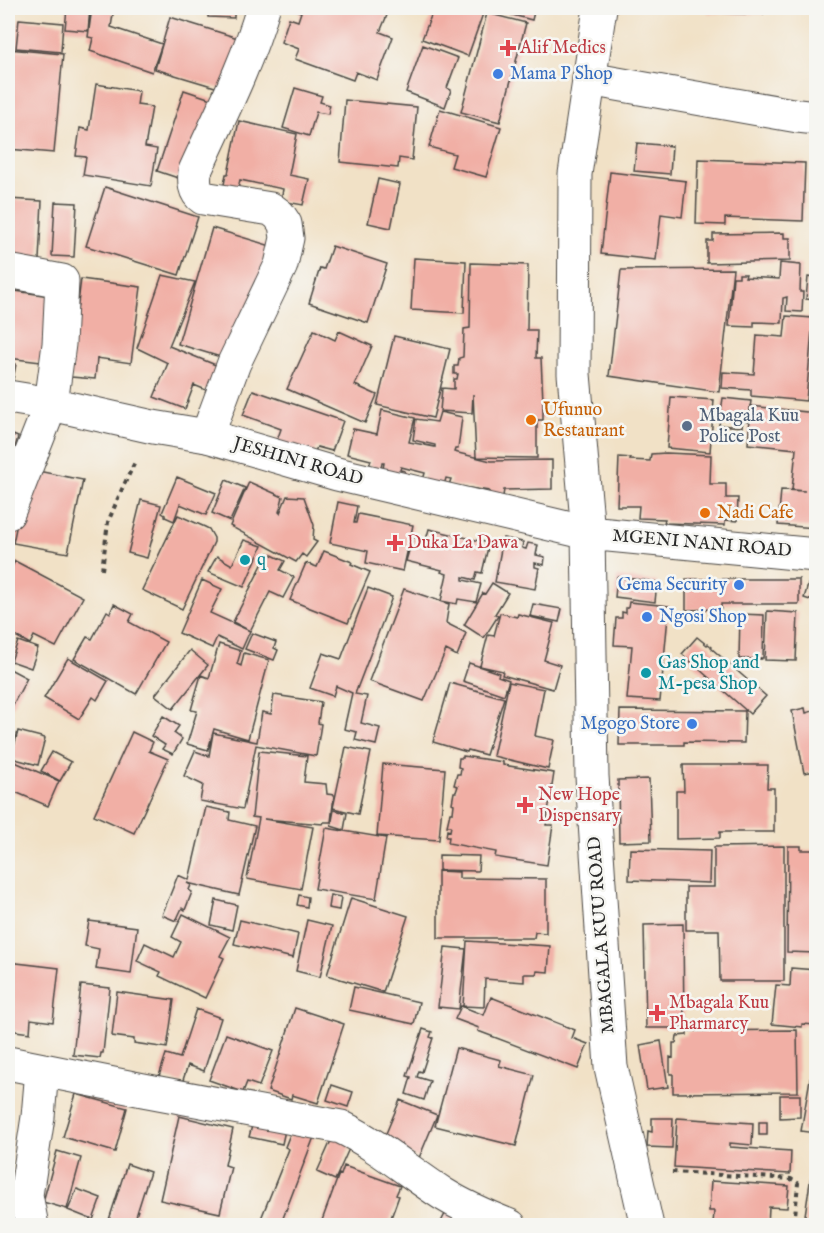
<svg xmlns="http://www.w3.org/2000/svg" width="824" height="1233" font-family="'IM FELL English',serif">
<rect width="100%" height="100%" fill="#f6f6f2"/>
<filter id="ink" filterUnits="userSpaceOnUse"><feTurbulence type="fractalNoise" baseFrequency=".0167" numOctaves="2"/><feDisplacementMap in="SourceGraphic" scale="12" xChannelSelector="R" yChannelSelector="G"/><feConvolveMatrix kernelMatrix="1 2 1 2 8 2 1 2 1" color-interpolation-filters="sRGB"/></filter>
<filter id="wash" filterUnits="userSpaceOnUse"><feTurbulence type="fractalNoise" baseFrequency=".008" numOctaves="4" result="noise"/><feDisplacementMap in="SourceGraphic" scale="24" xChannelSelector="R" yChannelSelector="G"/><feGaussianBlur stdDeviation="1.35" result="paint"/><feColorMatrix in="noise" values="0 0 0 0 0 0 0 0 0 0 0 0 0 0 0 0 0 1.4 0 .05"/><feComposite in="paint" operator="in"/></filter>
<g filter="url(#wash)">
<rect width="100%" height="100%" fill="#f1e1c6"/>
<g id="blocks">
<path fill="#f1afa5" d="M67,8H90L88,31L65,29Z
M92,8H114L111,27L162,44L152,72L90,51L93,38L88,37Z
M208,8H234V18L208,17Z
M291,8H390L380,32L393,37L377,80L356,72L353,80L295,59L299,49L281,42L289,18L298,21L301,12Z
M434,8H485L468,56L422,39Z
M486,8H535L532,20Z
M708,8H763V14L708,13Z
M487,13L526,23L500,122L461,112Z
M170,17L241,39L225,90L155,69Z
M19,19L63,23L61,52L16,48Z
M423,45L458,58L447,88L451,90L445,107L406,92Z
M8,49L63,54L54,153L8,149Z
M96,84L139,91L137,105L152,107L145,147L157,149L151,186L83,175L86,157L76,156L80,128L89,130Z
M295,88L322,96L320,102L330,105L328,114L316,112L309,136L283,128Z
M184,90L217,101L190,182L157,171Z
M345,100L417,107L412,160L399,158L398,168L340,162Z
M440,109L501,127L486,177L451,167L455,154L429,147Z
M239,121L297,134L289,175L309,179L303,205L281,201L283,189L240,180L237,193L223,190L226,174H228Z
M637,143L672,146L670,174L634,171Z
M698,159L805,163L803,221L725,218V225L696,224Z
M610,172L686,181L682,217L661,214L656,260L601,254Z
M378,179L400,184L391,228L368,223Z
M105,187L198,217L179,275L86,246Z
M8,199L42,201L39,260L8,258Z
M55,202L77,203L74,257L52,256Z
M212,228L284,250L250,366L178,344Z
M784,233V238H790V261L707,263V241H713V234Z
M332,246L387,264L368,323L309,303L320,268L324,269Z
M414,258L466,261L464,313L411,310Z
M471,263L528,265L527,330H537L536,358H541L543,402V420H537V458L476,457L473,394L472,413L440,411L442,388L454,389V379H457L458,374H454V366H458L459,358L463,357L464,329L470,328Z
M780,263L801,265L800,292H803L802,312L786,311L787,297L783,298L782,323L754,322V327L729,326L733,277H739V274H746L745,277L779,279Z
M733,269L719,392L609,376L621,270Z
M162,275L195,282L169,346L223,368L213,393L194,385L185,409L154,397L168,363L137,348Z
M808,277L816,278V300L806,299Z
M81,279L141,287L131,363L97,358L95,379L71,377L72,353Z
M8,290L57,297L49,363L8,358Z
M786,316L813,318L806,401L751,396V390L722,388L723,372L754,374L757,335L784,337Z
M314,330L335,340L339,331L372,346L355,385L377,395L365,423L287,389Z
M394,336L450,349L433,418L377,405Z
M8,362L16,364L12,385L8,384Z
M253,390L343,421L332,451L317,447L313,456L276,443L281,429L243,415Z
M671,397L714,400L710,452L667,448Z
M723,398L751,401L748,421L743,420L742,427L719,425Z
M751,406L816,413V528L778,525L781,490L805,491L792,490L796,449L748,444Z
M382,410L415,418L409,442L435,447V445L413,440L416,419L437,422L440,412L462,417L458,449H455L454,452L491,461L552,460V489L504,490L503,496L489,495V491L449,485L451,479L446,478L442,493L421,488L425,473L401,467L400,470L405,471L404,478L382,476L384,463H382L381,469L369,466L371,460L347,454L353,429L377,434Z
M8,433L18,437L8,472Z
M666,453L711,455L710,484H726V498H738L737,521L725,520V525L664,523L665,519L638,518L639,506H617L619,457L631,458L630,460L650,461L651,454Z
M28,469L83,480L68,553L13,543Z
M177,477L216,493L206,515L180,504L174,521L165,517V515L162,513Z
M226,480L245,488L230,521L212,513Z
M249,482L283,497L279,512L280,513L287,496L304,497L314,525L313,540L317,542L306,557L302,554L296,562L230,526Z
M141,500L161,505L147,558L128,553Z
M338,502L357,506L354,523H356L358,514L413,525L403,571L366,563L368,551L330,543Z
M178,515L205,527L209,529L214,538V542L182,609L142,590Z
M429,529L489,543L482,573L477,572L475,580L463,577V580L481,584L476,602L458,599L457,604L441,601L447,574L441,572L442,570L406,561L413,537L426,540Z
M503,538L523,542L522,548L526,549L528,543L538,545L536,555L545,557L544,565L535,563V567L539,568L535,589L495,582Z
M244,540L262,546L244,587L208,572L217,556L232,565Z
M324,551L352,562L351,564L370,572L348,623L290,600L306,563L317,567Z
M268,553L285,561L280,570L294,577L283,598L270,592L250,631L233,622Z
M15,561L83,597L56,647L34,636L30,644L8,632L11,625L8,623V575Z
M812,572L816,573V602L804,598Z
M617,577L657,582L655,602L615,597Z
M686,579H799V604H721V609L686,610Z
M202,580L222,589L210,613L250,631L242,649L217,637L212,648L179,633Z
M492,583L508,593L495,614L498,616L484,638L464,625L483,593L485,594Z
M368,588L392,597L355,694L367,696L361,723L380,728L376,745L355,740L357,732L344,729L352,693L336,686L333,696L310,688L323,653L341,659Z
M404,589L449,604L446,623L466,633L457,656L446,650L424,701L369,681Z
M629,602L669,606L660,701L627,699L632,646L614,645L616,618H622V612L626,613V608H628Z
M114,604L133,614L129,622L166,642L136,694L74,659L87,637L92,639L107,611L110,613Z
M533,604L562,609L559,622L530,616Z
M767,611L798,613L796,661L765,660Z
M500,613L517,617L518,614L554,623L544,660L560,665L553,689L502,675L503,671L480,666L488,635L494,636Z
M740,614L764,615L763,658H760L761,659H739Z
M252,633L276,642L274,648L278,650L274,660L245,649Z
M697,637L707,645L708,644L712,647L711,648L766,696L750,714L682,654Z
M18,641L38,648L31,668L11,661Z
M219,644L241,651L237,664L241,666L244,653L269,660L248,739L214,729L208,750L187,744L197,711L191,710L201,675L209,678Z
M190,650L208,665L173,709L155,695Z
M68,658L108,681L97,700L93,697L79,719L44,698Z
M469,663L499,673L498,676L509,680L504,695L463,681Z
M8,668L27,678L8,714Z
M509,682L544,689L535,736L554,740L548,769L493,756Z
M450,683L504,698L486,755L468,750L467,752L433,742Z
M274,695L321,702L318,723L321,724L316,756L256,745L243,809L200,801L203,785L184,776L195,751L209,756L213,733L257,742L262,712L271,714Z
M805,708L806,713L816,710V771L804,773L792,711Z
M620,710L745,711L744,743L684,742V745H619Z
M163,716L179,726L174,733L182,739L173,754L162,749L165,745L151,736Z
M18,731L45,738L38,765L11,758Z
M132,732L153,742L149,751L168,759L134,833L94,815Z
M346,747L371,752L358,814L333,808Z
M259,751L307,756L304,782L326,784L327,794L334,795L331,822H324L323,824L264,819L313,827L301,889L247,879L259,818L252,817Z
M52,752L71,762L60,781L41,771Z
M463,756L503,762V765L554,773L546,825H553L547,865L495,857L496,852L448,843L449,837H446L447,830L450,831L451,826H447L450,813H453L454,804L452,803L454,792H456L458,786L454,785L457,774H460L461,768L458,767L459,758H463Z
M8,759L59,781L48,806L8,789Z
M383,764L445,769L439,840L377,836Z
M683,765H768L767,788H774V832H720V838L676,839V791H684Z
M649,779L651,841L619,842L618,780Z
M206,807L230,812L229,820L255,826L239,895L187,883L191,885L189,890L192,892L185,910L182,908L176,921L162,915L178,875L189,880Z
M334,810L347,813L344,830L331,826Z
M326,828L386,838L376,899L315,889Z
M784,846V981H720L719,930H686V887H714V847Z
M788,846H801V850H816V953L787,952Z
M630,849L710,851L709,883L629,880Z
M439,855L479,856L478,871L439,870Z
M438,871L459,872V878L546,879V933L535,932L534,938H438Z
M299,895L308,897L307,907L297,905Z
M330,895L341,897L339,910L328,908Z
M351,898L408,916L383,992L327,975Z
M216,900L237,905L232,930L211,925Z
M183,914L230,937L220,956L224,958L205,998L159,976L161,972L137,961L145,943L174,957L181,942L172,937Z
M240,920L298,934L293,958L234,944Z
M307,920L332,926L320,977L296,971Z
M89,921L137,927L131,974L96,969L99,949L85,946Z
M683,924L684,1028H646L644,925Z
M467,941L550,946L548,972L537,971L536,974H524V982L485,979L484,1007L463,1006Z
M445,947L466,949L459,1009L438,1007Z
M8,962L59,968L53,1022L31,1019L30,1033L8,1030Z
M791,968L816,970V1025L802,1024V1027L772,1024L776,985L790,986Z
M81,985L110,988L103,1053H101L100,1058L73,1055Z
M354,987L419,1002L414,1024L349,1010Z
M117,992L174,1000L167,1048L134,1043V1039L112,1036Z
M491,997L575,1030L572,1038L588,1044L578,1069L478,1031L479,1028L455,1019L461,1006L484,1015Z
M295,1008L344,1024L318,1103L292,1095L291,1099L268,1091Z
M196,1009L221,1018L204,1071L188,1065L182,1083L159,1076L166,1054L180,1058Z
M423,1029L432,1032L430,1037L433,1038L422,1072L419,1071L417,1077L430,1081L424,1100L406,1094L411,1077L407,1076Z
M797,1030L798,1092L673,1093V1074H670V1057L673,1058V1043H676L677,1036L687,1035V1031Z
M226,1034L273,1051L259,1086L247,1082L243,1092L209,1080Z
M661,1041L668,1087L647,1090L640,1045Z
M456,1048L501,1060L499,1066L534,1075L516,1146L435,1126Z
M810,1079L816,1081V1133L801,1131Z
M332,1085L353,1092L348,1107L327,1100Z
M76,1094L127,1108L115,1152L63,1137Z
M780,1095H800V1117L780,1118Z
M400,1100L437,1115L419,1158L382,1143Z
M179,1116L233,1129L225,1165L231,1167L220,1213L160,1200Z
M652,1118H673L672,1148L647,1147L648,1131L652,1132Z
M677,1118L753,1123L752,1145L730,1143V1147L791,1151L790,1174L674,1167Z
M253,1122L285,1130L282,1144L249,1137Z
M759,1122H767V1135H759Z
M292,1129L314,1137L280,1226H258L289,1149L285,1147Z
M334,1134L352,1142L335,1180L317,1172Z
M815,1149H816V1224L804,1222Z
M57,1151L81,1158L67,1209L43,1202Z
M127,1164L150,1172L133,1226H107Z
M344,1166L400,1186L396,1195L399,1196L388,1226H320L339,1174L341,1175Z
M711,1181L789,1186L787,1208L769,1207L768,1226L713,1225L714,1211H709Z
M77,1189L101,1198L93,1220L68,1210Z
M448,1208L468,1226H439Z"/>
</g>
</g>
<g filter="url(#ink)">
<use href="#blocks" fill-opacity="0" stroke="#494642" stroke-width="1.5"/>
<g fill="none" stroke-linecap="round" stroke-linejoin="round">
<g stroke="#494642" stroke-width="35">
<path id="minor" d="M589,79L798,116L816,118
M8,271L62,281L59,344L51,404L8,513
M207,436L234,363L281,265L287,238L285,224L279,215L271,209L203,198C194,192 194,181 195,171C219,118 247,64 263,8
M8,1063L143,1090L341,1127C378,1145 409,1172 443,1194C464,1207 487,1217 510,1226
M32,1226L26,1195L38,1117L42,1070"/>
</g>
<g stroke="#494642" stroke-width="35">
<path id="tertiary" d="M600,8L575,174L574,374L588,533L592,776L611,1067L647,1226
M8,397L51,404L153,427L207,436L337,474L588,533L816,555"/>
</g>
<path stroke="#494642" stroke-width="4" stroke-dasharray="4.5 4.5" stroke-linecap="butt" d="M102,570L108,522L122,489L136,460
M672,1172L791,1179L798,1183L795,1216L798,1221L811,1226"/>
<use href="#minor" stroke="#fff" stroke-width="33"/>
<use href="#tertiary" stroke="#fff" stroke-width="33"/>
</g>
</g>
<g fill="#e0444e" stroke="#f6f6f2" stroke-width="2">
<path d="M505 39h6v6h6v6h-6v6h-6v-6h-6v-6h6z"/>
<path d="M392 534h6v6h6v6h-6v6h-6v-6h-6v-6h6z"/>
<path d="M522 796h6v6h6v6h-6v6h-6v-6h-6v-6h6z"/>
<path d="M654 1004h6v6h6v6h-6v6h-6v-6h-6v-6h6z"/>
</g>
<g fill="#3f7fe0" stroke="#f6f6f2" stroke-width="2">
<circle cx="498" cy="74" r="6"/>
<circle cx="739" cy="585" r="6"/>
<circle cx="647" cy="617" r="6"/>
<circle cx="692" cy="724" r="6"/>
</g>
<g fill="#e8710a" stroke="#f6f6f2" stroke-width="2">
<circle cx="531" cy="420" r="6"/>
<circle cx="705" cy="513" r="6"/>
</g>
<circle fill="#5c6f8a" stroke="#f6f6f2" stroke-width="2" cx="687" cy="426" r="6"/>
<g fill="#0f9aa8" stroke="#f6f6f2" stroke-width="2">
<circle cx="245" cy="560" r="6"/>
<circle cx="646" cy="673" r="6"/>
</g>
<g text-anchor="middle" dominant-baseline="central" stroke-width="5" stroke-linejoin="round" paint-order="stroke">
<g font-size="18" fill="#be3a42" stroke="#f6f6f2" text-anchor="start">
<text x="520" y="48">Alif Medics</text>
<text x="407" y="543">Duka La Dawa</text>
<text x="538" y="795">New Hope<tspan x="538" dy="21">Dispensary</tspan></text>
<text x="669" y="1003">Mbagala Kuu<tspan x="669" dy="21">Pharmarcy</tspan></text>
</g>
<g font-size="18" fill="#366cbe" stroke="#f6f6f2" text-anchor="start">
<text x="510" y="74">Mama P Shop</text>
<text x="727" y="585" text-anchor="end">Gema Security</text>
<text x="659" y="617">Ngosi Shop</text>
<text x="680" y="724" text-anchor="end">Mgogo Store</text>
</g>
<g font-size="18" fill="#c56008" stroke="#f6f6f2" text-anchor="start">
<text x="543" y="410">Ufunuo<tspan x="543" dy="21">Restaurant</tspan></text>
<text x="717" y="513">Nadi Cafe</text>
</g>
<g font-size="18" fill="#4e5e75" stroke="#f6f6f2" text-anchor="start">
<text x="699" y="416">Mbagala Kuu<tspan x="699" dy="21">Police Post</tspan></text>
</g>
<g font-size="18" fill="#2b2b2b" stroke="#f6f6f2">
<text transform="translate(298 462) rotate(16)">JESHINI ROAD</text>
<text transform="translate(702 544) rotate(5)">MGENI NANI ROAD</text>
<text transform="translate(602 935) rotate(-94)">MBAGALA KUU ROAD</text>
</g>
<g font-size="18" fill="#0d838f" stroke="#f6f6f2" text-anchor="start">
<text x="257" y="560">q</text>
<text x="658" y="663">Gas Shop and<tspan x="658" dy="21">M-pesa Shop</tspan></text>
</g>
</g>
<rect width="824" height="1233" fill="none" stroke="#f6f6f2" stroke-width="30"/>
</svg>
